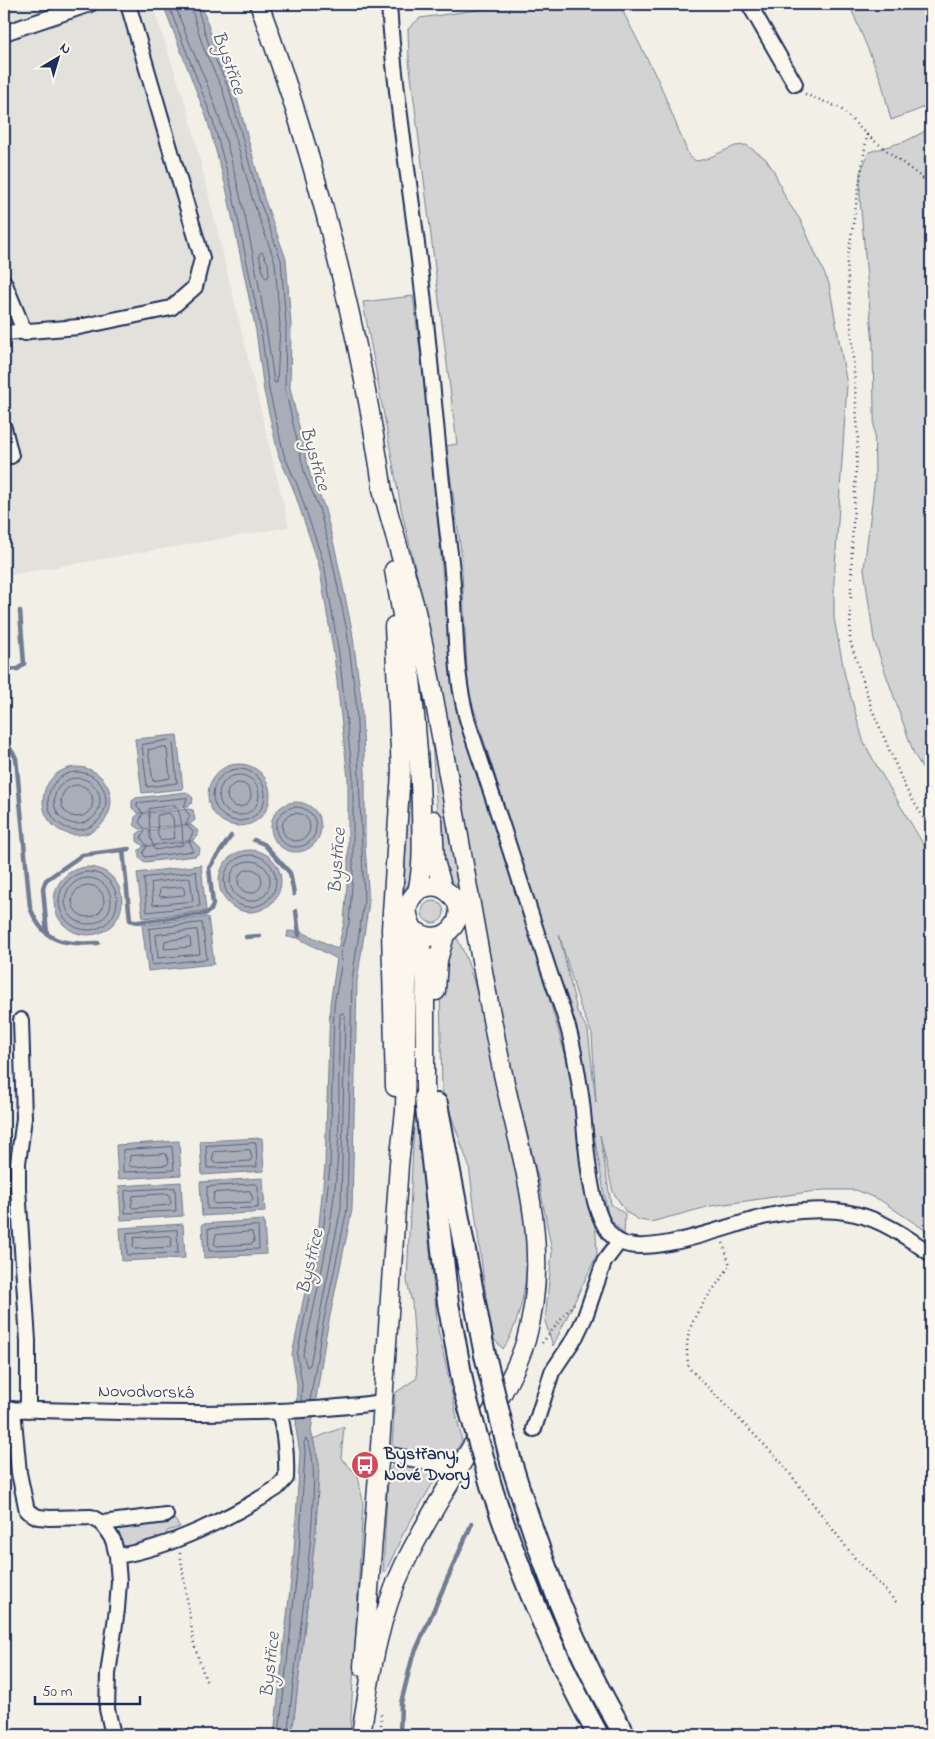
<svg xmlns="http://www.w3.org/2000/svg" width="935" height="1739" font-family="'Indie Flower',sans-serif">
<rect width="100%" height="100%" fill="#f2efe6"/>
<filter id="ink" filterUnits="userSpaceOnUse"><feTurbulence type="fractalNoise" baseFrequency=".02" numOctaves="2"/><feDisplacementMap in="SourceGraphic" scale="10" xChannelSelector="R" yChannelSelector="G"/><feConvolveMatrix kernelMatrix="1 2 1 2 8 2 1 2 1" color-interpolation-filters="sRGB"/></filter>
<g filter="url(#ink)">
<path fill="#e2e1dc" d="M4,4H152L189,114L289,527L4,576Z"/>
<path fill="#d2d3d2" stroke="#768198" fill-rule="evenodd" d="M519,4H619L659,82L689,156L696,161L706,159L735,146L746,145L765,158L774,171L786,199L801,221L829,284L847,385L834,582V618L845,676L863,740L875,763L931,857V1234L880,1200L856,1190H823L711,1206L651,1222L639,1220L626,1212L613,1192L600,1135L611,1204L625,1214L624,1235L608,1216L577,1035L468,690L461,551L446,446L457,444L409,60L408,29L420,18ZM559,934L580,1006L592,1034L596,1103L588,1030L577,1011Z
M849,4H931V103L918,110L891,120L881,80Z
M931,128V169L923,158L931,172V782L914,754L874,640L864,569L875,477L873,345L860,199V173L869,152L906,141Z
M413,296L428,412L452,680L465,737L520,897L571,1075L596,1234L597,1255L553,1346L545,1321L552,1252L539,1182L490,980L459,778L423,600L402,513L363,302Z
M432,742H440L464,898L453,887L440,859Z
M410,754H413V879L404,890Z
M422 912a11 11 0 1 1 22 0a11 11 0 1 1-22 0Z
M454,938H457C474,970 480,1008 489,1043C510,1124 545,1241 516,1322C512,1332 509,1341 503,1349L494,1339L488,1312L469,1166L442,1090L440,987L446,944Z
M417,959L422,1168L427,1222L438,1329L462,1441L450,1460L392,1447L395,1393L417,1378L412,1303L407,1281L417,1052L413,962Z
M344,1427L341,1458L358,1476L363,1503L350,1735H292L316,1529L319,1464L313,1439Z
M395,1462L440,1471L403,1534L386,1571L383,1573L388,1473Z
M171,1519L175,1520L180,1527L167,1531L165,1540L140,1548L124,1547L117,1539L115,1524Z"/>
<path fill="#a9adb7" stroke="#707b93" d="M163,4H201L214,43L234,87L264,198L286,259L291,325L290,388L310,474L324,506L335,549L352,630L361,699L365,772V846L369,902L357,981L352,1210L326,1335L311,1431L319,1464L316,1529L292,1735H274L294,1552L300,1453L296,1429L297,1384L292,1355L319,1224L325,1166L330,1004L337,959L298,938L287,937L288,931L302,932L338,949L344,922L348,873V778L334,655L319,565L293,488L279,457L264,391L256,331L226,187L207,119Z
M177,735L183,789L142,793L135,739Z
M208 795a31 31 0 1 1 62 0a31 31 0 1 1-62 0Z
M43 801a34 34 0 1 1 68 0a34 34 0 1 1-68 0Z
M186,792L193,798L192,803L188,807L138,813L132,808V801L136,798Z
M271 827a25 25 0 1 1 50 0a25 25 0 1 1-50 0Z
M189,809L193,810L195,820L190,824L140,829L134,825L135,817L139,814Z
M191,825L198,831L197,836L193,840L143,846L137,841V834L141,831Z
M193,841L200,848L199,853L195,856L145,862L139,858V850L143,847Z
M219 881a31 31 0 1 1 62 0a31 31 0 1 1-62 0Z
M201,865L206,911L143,918L137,873Z
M54 901a34 34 0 1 1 68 0a34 34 0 1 1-68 0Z
M208,917L214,964L148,971L142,925Z
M262,1138L264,1171L202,1175L200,1141Z
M179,1141L181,1175L118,1179L116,1145Z
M263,1178L265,1212L202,1216L200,1182Z
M181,1182L183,1216L121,1220L119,1186Z
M264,1220L266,1254L204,1258L202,1224Z
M183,1224L185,1258L122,1261L120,1228Z"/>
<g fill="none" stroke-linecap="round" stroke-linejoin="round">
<path stroke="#546182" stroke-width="1" d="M168,4L212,118L231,186L261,330L269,390L284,455L298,487L324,564L339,654L353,778V873L349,923L340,954L342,961L334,1005L330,1166L324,1224L297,1355L302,1383L301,1402
M175,4C187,42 207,79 219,117C245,203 262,293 274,382L277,383L280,325L275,262L253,201L223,91L203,47L190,4
M196,4L209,45L229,89L259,199L281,260L286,325L285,389L305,475L319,508L330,550L347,631L356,700L364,901L352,980L347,1209L321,1334L310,1401
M262,252L268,263L269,276L267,278L264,276L259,255Z
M170,740L173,743L177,783L147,787L142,745Z
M165,747L167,749L170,778L153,781L148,750Z
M213 795a26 26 0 1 1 52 0a26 26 0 1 1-52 0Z
M48 801a29 29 0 1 1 58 0a29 29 0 1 1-58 0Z
M219 795a20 20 0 1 1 40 0a20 20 0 1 1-40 0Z
M54 801a23 23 0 1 1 46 0a23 23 0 1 1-46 0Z
M227 795a12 12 0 1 1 24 0a12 12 0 1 1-24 0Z
M61 801a16 16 0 1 1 32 0a16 16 0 1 1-32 0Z
M187,798L184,808L190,816L186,824L193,832L189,841L194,851L145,857L143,853L147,846L141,838L145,829L139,822L143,813L137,807V803Z
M175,805C183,815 182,832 183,845L155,850L150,837L149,809Z
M276 827a20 20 0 1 1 40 0a20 20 0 1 1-40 0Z
M282 827a14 14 0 1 1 28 0a14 14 0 1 1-28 0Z
M169,813L173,818L175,838L161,841L158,836L157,816Z
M224 881a26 26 0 1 1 52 0a26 26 0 1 1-52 0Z
M230 881a20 20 0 1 1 40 0a20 20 0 1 1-40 0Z
M238 881a12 12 0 1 1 24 0a12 12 0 1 1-24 0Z
M59 901a29 29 0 1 1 58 0a29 29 0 1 1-58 0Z
M196,872L200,906L147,912L144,878Z
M65 901a23 23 0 1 1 46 0a23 23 0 1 1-46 0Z
M190,878L193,901L153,905L151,883Z
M72 901a16 16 0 1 1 32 0a16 16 0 1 1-32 0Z
M183,887L185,892L184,895L161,897L159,896L160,889Z
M202,923L207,959L152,965L149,929Z
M197,930L200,954L158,958L156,935Z
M190,938L191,947L164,949L165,941Z
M343,1013L345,1016L341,1208L310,1365L307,1367L303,1355C317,1294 332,1230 337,1167C341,1117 337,1066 340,1015Z
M256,1143L257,1167L207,1168L206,1146Z
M172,1147L174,1170L123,1172V1150Z
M250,1150L252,1158L250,1161L215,1163L212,1161L214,1152Z
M166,1154L169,1162L167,1165L131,1167L129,1165L130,1156Z
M256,1184L258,1186V1208L207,1209V1187Z
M175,1188L176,1211L125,1213V1191Z
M250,1191L253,1199L251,1202L215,1204L213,1202L214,1193Z
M169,1194L171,1203L169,1205L133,1208L131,1206L133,1196Z
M258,1226L259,1249L209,1251L208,1229Z
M177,1230L178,1253L127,1255V1233Z
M252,1232L254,1241L252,1244L217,1246L214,1244L216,1235Z
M170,1236L172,1238L171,1247L135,1249L133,1247L134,1238Z
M279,1735L299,1553L305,1453L304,1442L306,1439C330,1466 289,1688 288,1735"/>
<path stroke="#707b93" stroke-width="4.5" d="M4,670L18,669L24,664L20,611
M4,739L16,758L30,907C43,943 64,945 98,943
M254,840L264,844L290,873L294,894
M123,850L130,920L138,922L205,914L211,910L213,904L209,868L231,836
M296,911L299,935
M47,934L43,888L46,880L82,855L129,849
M246,937L260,936
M400,1735L401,1703L412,1659L472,1523"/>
<g stroke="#1b2f5e" stroke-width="18">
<path id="minor" d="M389,4C394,87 408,169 418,252C431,352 437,453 450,553C458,613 451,670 470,729C495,803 519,877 543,952C551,980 563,1007 570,1035C575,1055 578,1075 581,1095C587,1131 585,1224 620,1242C650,1258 734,1223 768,1216C795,1210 828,1208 855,1214C883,1220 908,1238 931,1254
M749,4L795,84
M4,33L90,4
M4,282L25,333
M4,333L79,327L171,308L195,287L202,258L128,4
M4,428L11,456
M21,1020L24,1118L18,1163V1188L28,1341V1410
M4,1409C130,1412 258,1419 383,1402
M13,1409L19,1473L27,1511L38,1517L50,1518L91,1517L102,1523L166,1515
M534,1429L552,1372L576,1336L585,1317L604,1262L619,1242
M380,1453L460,1468
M102,1523L113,1540L117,1556
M113,1735L107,1709L108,1674L117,1609L119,1582L117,1556C170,1548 232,1517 277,1488L286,1478C287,1454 285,1434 279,1411"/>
</g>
<g stroke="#1b2f5e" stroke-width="21">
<path id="major" d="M259,4C316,158 361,336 384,499
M394,570C409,647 418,725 421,804C421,834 424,863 417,892
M394,626L401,771L391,929L395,1087
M433,820L435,861L443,889
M416,931C445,951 474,914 449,893C434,880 412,888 408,907C405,921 419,936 422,949C427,968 425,988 425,1006C425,1037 425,1067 425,1098
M436,991L438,960L445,935
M363,1667L379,1462L399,1164L405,1111L408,917
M361,1735C370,1677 378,1618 404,1565C428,1515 459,1470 486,1422C501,1396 517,1369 526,1340C554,1241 518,1152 499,1055C472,921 452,786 425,652L415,607L382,489"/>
</g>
<g stroke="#1b2f5e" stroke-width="24">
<path id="highway" d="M425,1098L448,1303L464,1390
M437,1104L485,1355
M511,1462C540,1557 573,1650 625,1735
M492,1489C520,1575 555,1656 598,1735"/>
</g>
<path stroke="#1b2f5e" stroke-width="2.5" stroke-dasharray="1 4" stroke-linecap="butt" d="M805,94L840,108L867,135L847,263L858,435L852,542L850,640L871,707L906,789L931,830
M867,135L931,185
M723,1243L730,1265C708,1301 679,1321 689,1368L781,1462L854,1557L898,1604
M542,1343L575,1302
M4,1503L8,1488
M180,1553L194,1644L207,1684
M381,1735V1714"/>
<use href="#minor" stroke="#fbf7ec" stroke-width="14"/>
<use href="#major" stroke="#fbf7ec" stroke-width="18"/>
<use href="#highway" stroke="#fbf7ec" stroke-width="20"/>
<g stroke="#1b2f5e" stroke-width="24" stroke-linecap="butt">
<path id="highway-bridge" d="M485,1355L511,1462
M464,1390L492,1489"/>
</g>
<use href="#highway-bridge" stroke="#fbf7ec" stroke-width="20"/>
</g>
</g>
<defs>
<g id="bus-disc" transform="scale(1.4375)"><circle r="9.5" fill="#d1495b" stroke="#fbf7ec"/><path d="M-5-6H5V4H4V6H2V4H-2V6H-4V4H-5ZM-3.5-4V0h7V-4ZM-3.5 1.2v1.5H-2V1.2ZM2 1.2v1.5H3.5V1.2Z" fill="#fff"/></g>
</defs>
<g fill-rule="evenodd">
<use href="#bus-disc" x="365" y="1465"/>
</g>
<g text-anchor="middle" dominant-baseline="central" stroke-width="4.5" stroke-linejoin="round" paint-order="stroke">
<g font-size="18" fill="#1b2f5e" stroke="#fbf7ec">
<text transform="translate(146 1393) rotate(1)">Novodvorská</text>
</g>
<g font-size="18" font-weight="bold" fill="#1b2f5e" stroke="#fbf7ec" text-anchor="start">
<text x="384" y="1455">Bystřany,<tspan x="384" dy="21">Nové Dvory</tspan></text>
</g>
<g font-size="19" font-style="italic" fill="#465579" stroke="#fbf7ec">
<text transform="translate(228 63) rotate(70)">Bystřice</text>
<text transform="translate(314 459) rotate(74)">Bystřice</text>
<text transform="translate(338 861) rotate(-86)">Bystřice</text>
<text transform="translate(311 1262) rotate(-77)">Bystřice</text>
<text transform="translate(271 1665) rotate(-84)">Bystřice</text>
</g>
</g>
<rect width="935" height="1739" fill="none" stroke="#fbf7ec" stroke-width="20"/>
<rect x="10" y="10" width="915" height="1719" fill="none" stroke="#1b2f5e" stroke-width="2" filter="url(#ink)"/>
<g transform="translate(58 58) rotate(38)" stroke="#fbf7ec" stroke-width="4" paint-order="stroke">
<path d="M0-4L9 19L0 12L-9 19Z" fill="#1b2f5e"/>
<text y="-8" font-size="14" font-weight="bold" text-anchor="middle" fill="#1b2f5e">N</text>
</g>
<path d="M35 1696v8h105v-8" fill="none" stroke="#1b2f5e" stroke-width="2.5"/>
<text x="42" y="1696" font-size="15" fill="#1b2f5e" stroke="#fbf7ec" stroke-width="4" paint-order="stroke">50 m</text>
</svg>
